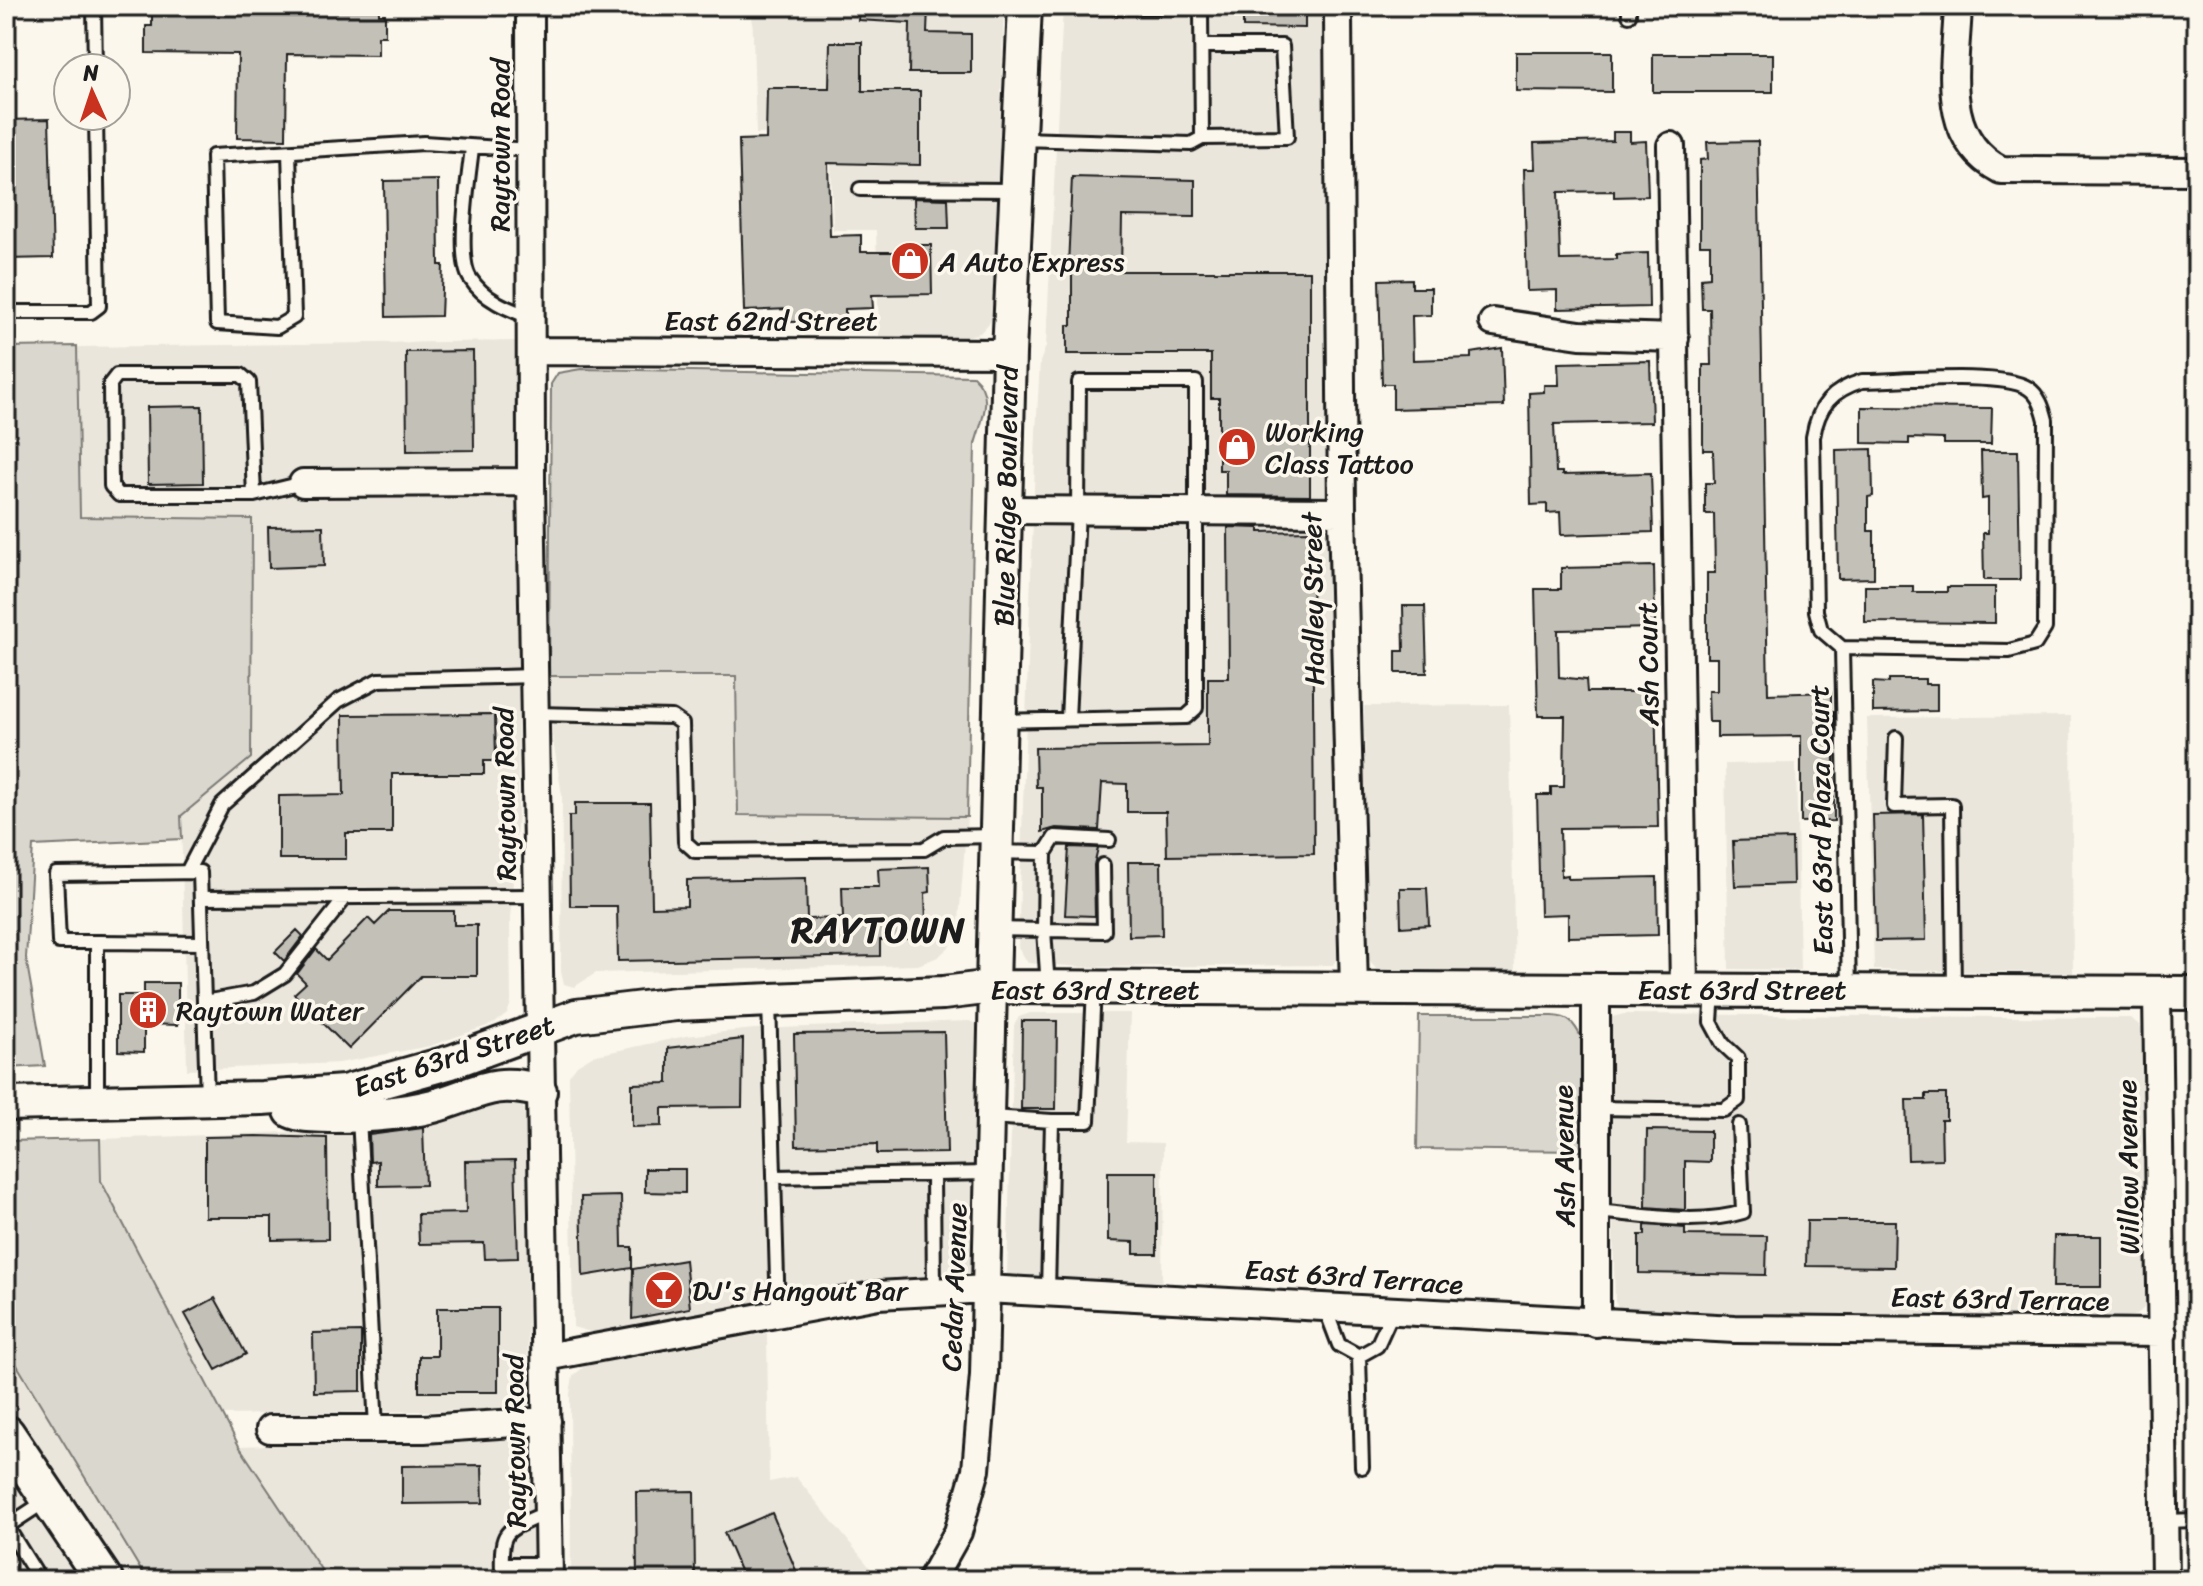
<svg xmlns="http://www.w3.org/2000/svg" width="2203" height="1586" font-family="Sriracha,sans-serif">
<rect width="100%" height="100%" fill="#fbf7ec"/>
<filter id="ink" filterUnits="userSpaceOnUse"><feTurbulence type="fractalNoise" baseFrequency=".0125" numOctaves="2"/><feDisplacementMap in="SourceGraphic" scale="16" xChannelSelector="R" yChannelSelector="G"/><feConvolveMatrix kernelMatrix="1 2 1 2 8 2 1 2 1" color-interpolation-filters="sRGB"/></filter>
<g filter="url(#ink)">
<path fill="#eae6dc" d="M752,6H1004L994,305L990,322L980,333L962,338L879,337L876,230H833L830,134H756Z
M1063,6H1326L1330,268L1325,334L1339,954L1333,965L1083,967L1028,963L1018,947L1036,432L1040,362L1046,346Z
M518,341V813L510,920L511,1003L507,1014L495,1023L430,1046L339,1063L187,1070L181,816L251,757L252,519L80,517L77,347Z
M549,676H737L738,815L967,817L958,933L949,947L938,957L918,965L596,973L574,987L564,984L561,972L562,795L552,734Z
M1509,705L1515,971L1378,970L1369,960L1367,945L1364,706Z
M2071,716L2073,973L1874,970L1867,718Z
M1796,763L1800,970L1729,969L1725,764Z
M1030,1013H1130L1126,1142L1163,1143L1162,1284L1018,1281L1007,1275L1014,1025L1019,1017Z
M1624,1014L2131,1018L2140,1026L2143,1039L2148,1297L2144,1308L2136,1315L2121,1318L1630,1315L1622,1311L1615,1302L1608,1049L1612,1017Z
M969,1021L979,1025L983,1038L977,1262L970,1275L832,1288L594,1333L573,1327L569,1076L577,1065L592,1056L686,1036L754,1029Z
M514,1097L524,1109L527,1138L528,1409L223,1415L101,1181L100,1139L343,1130Z
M767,1333L769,1482L796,1477L880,1580H571L570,1394L573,1376L585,1366Z
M6,1347L147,1580H6Z
M522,1438L530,1445L534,1461L536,1580H328L239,1446Z"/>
<path fill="#dad7ce" stroke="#7b7a75" stroke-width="2" d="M77,346L80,517L252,519L251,758L181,816L182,839L33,846L26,958L45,1066L6,1068V347Z
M581,369L973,376C995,395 982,419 975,444L967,817L738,815L736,676H549L551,384L558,373Z
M1419,1016H1553C1569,1017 1574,1023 1581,1037L1586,1151L1417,1149Z
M100,1139L101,1181L239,1446L328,1580H147L6,1347V1141Z"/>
<path fill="#c3c0b8" stroke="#1c1c1c" stroke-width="2" d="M379,6V14H385V36H378V55L287,54L286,139L237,138L238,54L146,53V26H152V8Z
M859,6H928L927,33L971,34V73H909L910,23L858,20Z
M1243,6H1305V28L1243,27Z
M830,42H862V91H920V165L828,163L830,236L861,235V252H902V245H931L932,294L872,295L873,308L845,309V321L790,322L789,309L744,311L739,140L766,139L767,88H829Z
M1516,52H1612V92L1516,91Z
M1653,54H1773V92H1653Z
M49,119L53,258L6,259V120Z
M1613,132H1630V142L1646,141L1648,196L1614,197V191L1558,192L1560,260L1616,259V254L1648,253L1649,307L1557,309V290L1527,291L1524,169H1535L1534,143L1613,141Z
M1758,141L1768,694L1831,692V711H1834V821L1801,822V736L1717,737V722H1709L1708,691H1717V658H1707V573H1715L1714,514H1705V483H1714L1713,450H1703V365H1711L1710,309H1702L1701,278L1710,277V245H1700V160L1708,159L1707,142Z
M1072,177L1195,180V217L1122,216L1121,271H1310V496L1226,495V470H1219V398H1211V354H1067V325H1072V266H1068Z
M438,180L439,265H443L441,316L386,317L384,181Z
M914,198L948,199L949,228H915Z
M1412,279V288H1431V315L1412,316L1413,360L1471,358V353L1502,348L1504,406L1393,409V384H1382L1379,280Z
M473,351L474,450L407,451L406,352Z
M1650,361L1652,422L1554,424L1556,472H1562V475L1651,473L1653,532L1561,535L1560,512L1547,513V504L1531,505L1529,393L1544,392V385H1559L1558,363Z
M202,406L203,483L148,484L147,407Z
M1862,407L1992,408L1991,444H1944V439L1909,438V444L1862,443Z
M1872,449L1873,496L1868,497V531H1874V578L1838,579L1836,450Z
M1981,451H2018L2020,580H1984L1983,533H1988V498L1982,499Z
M323,526L324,566L269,568L268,527Z
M1228,527L1259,528V532L1312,531L1314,854L1167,856L1166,812H1127V784L1102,783L1099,830L1056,828L1042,832V787H1036L1035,748L1208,746V678H1229Z
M1654,566L1655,628L1558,630L1559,677L1586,680L1587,692H1655L1658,827L1560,828L1561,876L1568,875V879L1657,877L1658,935L1568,937V914L1540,915L1537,795H1551V787H1564L1565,716H1538L1535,589H1561V568Z
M1865,586H1913V592H1947V587H1995V623L1865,622Z
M1403,606H1425L1427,673H1396V651H1404Z
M1889,679H1925V684H1937V711L1873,712V682L1889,683Z
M495,714L496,761H484V774H392V833H346V859H279V796L344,795L343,715Z
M575,803H650L652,907L687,906V880L806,878L807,919L843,918L842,887H879L878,869L929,867L930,892L925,893L926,921H920V938L880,940V956L618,961L617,906H570L569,816H575Z
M1923,814L1926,940L1876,941L1873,815Z
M1792,839L1793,884L1735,886L1733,841Z
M1069,847L1098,848L1094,865L1095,916L1065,915Z
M1128,862H1161L1162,935L1129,936Z
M1400,888H1427L1429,925L1401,927Z
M389,911H454V925H477V976H421L349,1049L294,994L306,983L297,974L316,949L327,960L368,918L375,925Z
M297,930L303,936L284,961L275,952Z
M144,983H178V1025L144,1024V1052L118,1051V995H144Z
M1022,1021H1057L1056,1109H1021Z
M944,1032L947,1153L877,1154V1144L796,1146L794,1034Z
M743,1039L742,1107L662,1108V1126L632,1127V1084L668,1083V1048Z
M1926,1094H1946V1120H1941L1942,1159L1908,1160L1906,1100H1926Z
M423,1128L425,1185L378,1186V1161L370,1162L369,1135Z
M1647,1130L1710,1131V1162L1685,1161V1210L1646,1207Z
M257,1136L327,1138L328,1239L272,1240V1217H205V1137Z
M515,1160L518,1258L485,1259L484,1243L419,1244L418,1214L466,1213L465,1161Z
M645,1169H685V1193L645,1192Z
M1108,1172H1157V1254H1134V1242L1108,1241Z
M621,1196L622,1247H632V1268L583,1276L581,1197Z
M1807,1221H1895L1894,1267L1806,1266Z
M1645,1225L1685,1228V1235L1767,1236L1766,1275L1639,1273V1235H1645Z
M2054,1236H2101V1287H2053Z
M685,1260L690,1308L632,1319L633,1269Z
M215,1298L246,1354L216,1370L185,1314Z
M437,1308H498V1392H419V1356H437Z
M361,1332V1391L314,1392L313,1333Z
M482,1465L483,1503L402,1504V1466Z
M694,1491L695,1580H637L636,1492Z
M772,1513L800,1580H744L724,1533Z"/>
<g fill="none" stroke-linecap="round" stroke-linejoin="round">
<g stroke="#1c1c1c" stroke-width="18">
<path id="service" d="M94,6L95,68
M1629,6V15
M1027,8L1223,6
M1201,46H1282L1287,137L1202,138
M1020,139L1191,144L1202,138L1201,9
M472,148C469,175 456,257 470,278C484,300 508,309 532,318
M289,152L294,317L277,327L217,323L213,156L424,143L531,150
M860,189L1016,190
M8,312H91L99,306L96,116
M254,495L249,382L241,375H117L110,384L111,486L119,495H254L303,483
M1842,648L2009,651L2035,644L2045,628L2046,420C2043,408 2039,395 2028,388C2001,371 1898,381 1862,381C1832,390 1818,406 1813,437L1816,611L1821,630L1842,648L1849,989
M535,714L672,717L682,724L685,842L695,851L924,849L944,837L996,836
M1000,721C1062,720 1124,718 1186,717L1196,708V382H1079L1078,511L1068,719
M1896,738L1894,806L1952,805L1954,991
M996,852L1045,853L1044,930L997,929
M1045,853L1055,837L1109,840
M187,872L222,805L338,701L378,680L534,676
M201,898L538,896
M97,942L202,943
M1048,987L1044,930L1104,931L1103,865
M769,1001L778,1314
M204,1002L254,993L285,974L346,897
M97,1099V942H59L56,874L200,872L207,1098
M1595,1108L1724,1110L1738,1100V1058L1723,1044L1711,1022L1713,990
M990,1117L1052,1121
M359,1118L376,1427
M933,1174L934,1291
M774,1177L989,1173
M1597,1211C1643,1215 1698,1226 1743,1212L1739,1125
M1048,1291L1052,1121H1088L1094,987
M1325,1308L1339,1345L1359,1356L1377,1346L1392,1313
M1359,1356L1362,1467
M2165,1521L2197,1520
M6,1527L47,1500
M7,1527L40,1580
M502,1564H549
M502,1580C501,1527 501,1533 548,1512"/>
</g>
<g stroke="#1c1c1c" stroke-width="32">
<path id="minor" d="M530,6L531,482L549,1580
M1958,6C1956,66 1938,137 2001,170L2197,171
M1338,15L1342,512L1354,989
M1671,146L1684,989
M1493,322L1580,335L1675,338
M532,351L1009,353
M303,483L531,482
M1005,510L1342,512
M2157,993L2165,1580
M1596,1323V988
M546,1357L878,1295L986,1289L1735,1329L2163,1333
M270,1429H424L547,1421
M931,1580L958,1532L976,1470L984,1375L993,987"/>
</g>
<g stroke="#1c1c1c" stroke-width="38">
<path id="tertiary" d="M993,987L1009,353L1025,6
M6,1104L262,1098L344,1092L451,1062L576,1016L676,1004L943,993L993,987L2197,993
M291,1111C304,1117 319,1115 334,1116C366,1116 401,1114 433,1106C478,1094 491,1077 540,1091"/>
</g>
<g stroke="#1c1c1c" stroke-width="42">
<path id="secondary" d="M6,1434L104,1580"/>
</g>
<use href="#service" stroke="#fbf7ec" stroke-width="12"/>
<use href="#minor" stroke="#fbf7ec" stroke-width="26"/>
<use href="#tertiary" stroke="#fbf7ec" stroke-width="32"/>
<use href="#secondary" stroke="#fbf7ec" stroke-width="36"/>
</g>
</g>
<defs>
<g id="shop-disc" transform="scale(2)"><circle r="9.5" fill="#c8321e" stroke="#fbf7ec"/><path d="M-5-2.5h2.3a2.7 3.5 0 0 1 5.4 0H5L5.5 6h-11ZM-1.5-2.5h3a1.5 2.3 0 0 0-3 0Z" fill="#fff"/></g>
<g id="building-disc" transform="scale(2)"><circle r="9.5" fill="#c8321e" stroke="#fbf7ec"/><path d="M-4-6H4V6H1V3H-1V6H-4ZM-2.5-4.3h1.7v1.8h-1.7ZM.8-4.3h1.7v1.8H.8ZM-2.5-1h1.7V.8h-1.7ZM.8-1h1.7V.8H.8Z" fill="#fff"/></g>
<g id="bar-disc" transform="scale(2)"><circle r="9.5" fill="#c8321e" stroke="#fbf7ec"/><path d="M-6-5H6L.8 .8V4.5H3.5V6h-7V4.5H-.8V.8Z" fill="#fff"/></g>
</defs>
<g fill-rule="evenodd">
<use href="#shop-disc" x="910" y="261"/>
<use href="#shop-disc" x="1237" y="447"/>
<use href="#building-disc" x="148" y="1010"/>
<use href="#bar-disc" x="664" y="1290"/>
</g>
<g text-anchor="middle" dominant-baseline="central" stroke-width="7" stroke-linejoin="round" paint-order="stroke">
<g font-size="28" fill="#1c1c1c" stroke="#fbf7ec">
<text transform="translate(499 145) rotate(-90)">Raytown Road</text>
<text x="771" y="320">East 62nd Street</text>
<text transform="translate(1006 496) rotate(-89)">Blue Ridge Boulevard</text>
<text transform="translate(1313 599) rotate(-91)">Hadley Street</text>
<text transform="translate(1648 664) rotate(-91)">Ash Court</text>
<text transform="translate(505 794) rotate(-91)">Raytown Road</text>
<text transform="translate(1821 820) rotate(-91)">East 63rd Plaza Court</text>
<text x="1095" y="989">East 63rd Street</text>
<text x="1742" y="989">East 63rd Street</text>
<text transform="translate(454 1056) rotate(-18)">East 63rd Street</text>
<text transform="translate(1564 1156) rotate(-91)">Ash Avenue</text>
<text transform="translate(2128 1167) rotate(-91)">Willow Avenue</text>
<text transform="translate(1354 1277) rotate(4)">East 63rd Terrace</text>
<text transform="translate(954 1287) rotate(-88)">Cedar Avenue</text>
<text transform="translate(2000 1299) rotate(1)">East 63rd Terrace</text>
<text transform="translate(515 1441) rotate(-91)">Raytown Road</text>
</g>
<g font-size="28" fill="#1c1c1c" stroke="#fbf7ec" text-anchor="start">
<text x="938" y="261">A Auto Express</text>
<text x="1265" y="431">Working<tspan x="1265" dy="32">Class Tattoo</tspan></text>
<text x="176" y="1010">Raytown Water</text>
<text x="692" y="1290">DJ's Hangout Bar</text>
</g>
<g font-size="36" font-weight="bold" letter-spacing="2" fill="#1c1c1c" stroke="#fbf7ec">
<text x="879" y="930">RAYTOWN</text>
</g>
</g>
<rect width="2203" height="1586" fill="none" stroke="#fbf7ec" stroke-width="32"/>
<rect x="16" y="16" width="2171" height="1554" fill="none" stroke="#1c1c1c" stroke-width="3" filter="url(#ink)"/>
<g transform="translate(92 92) rotate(357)"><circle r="38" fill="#fbf7ec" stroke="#a29f99" stroke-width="2"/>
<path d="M0-6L14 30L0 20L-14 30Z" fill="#c8321e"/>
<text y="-12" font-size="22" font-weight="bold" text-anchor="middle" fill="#1c1c1c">N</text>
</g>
</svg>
